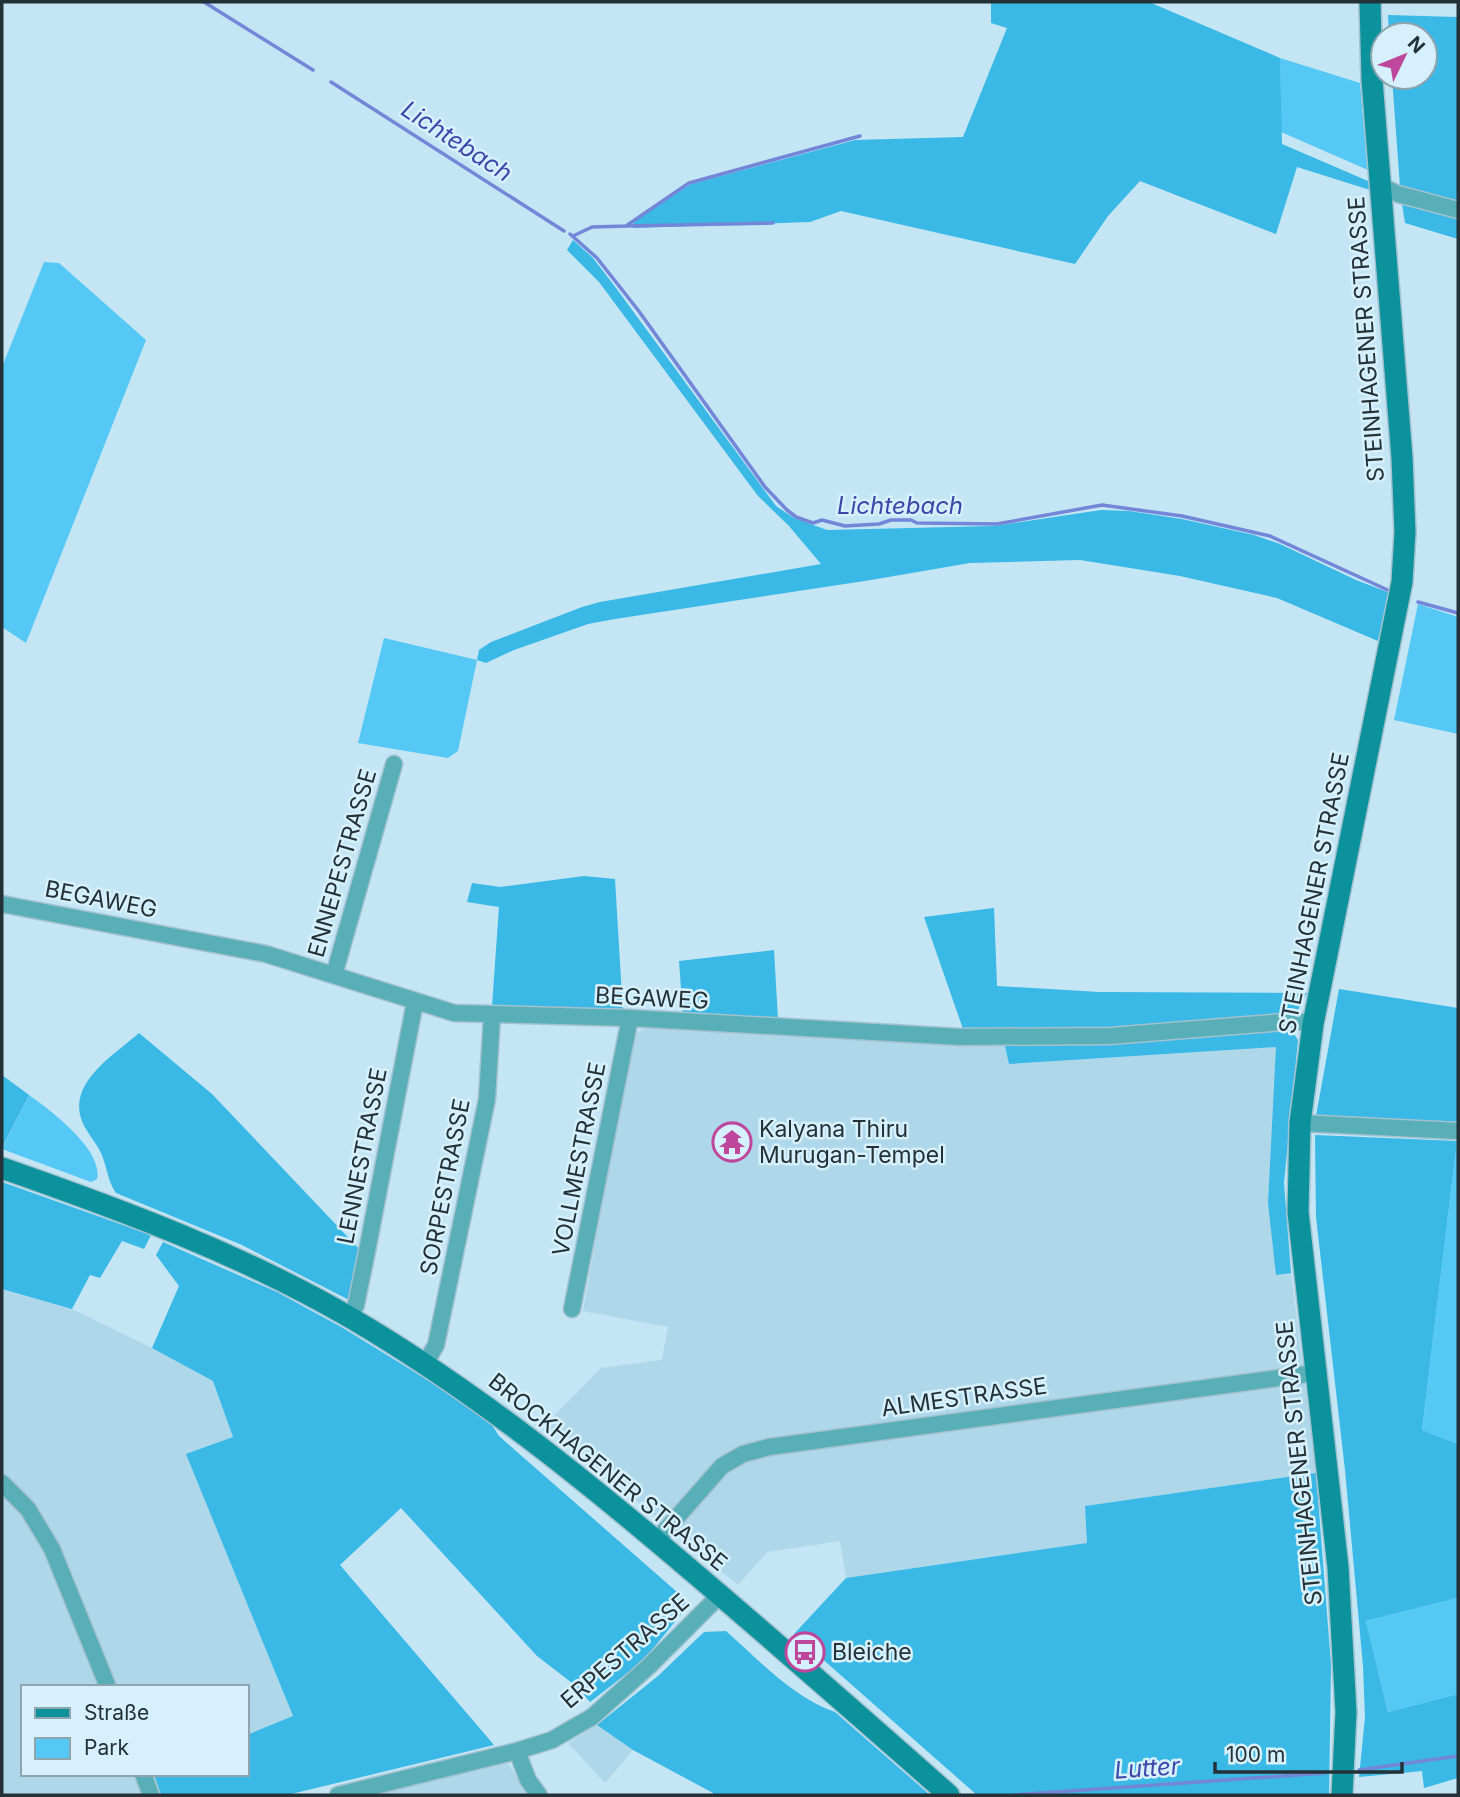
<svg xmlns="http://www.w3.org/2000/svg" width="1460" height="1797" font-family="Inter,sans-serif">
<rect width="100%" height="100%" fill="#c3e5f4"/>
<path fill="#aed7ea" d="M646,1027L959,1045L1005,1046L1009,1064L1277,1047L1268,1203L1277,1275L1291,1273L1316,1473L1085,1506L1088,1543L846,1578L840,1541L767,1552L738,1585L545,1425L601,1368L662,1360L668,1327L583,1311L618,1113L634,1038L637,1033Z
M2,1289L72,1309L152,1348L213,1381L233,1437L187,1455L293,1717L247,1735V1687H23V1774H154L161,1795H2Z
M597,1725L633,1750L605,1783L568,1743Z
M507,1762L529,1795H375Z"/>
<path fill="#55c8f5" d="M1280,58L1360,83L1368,170L1281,132Z
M44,262L59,263L146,340L26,643L2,627V367Z
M1418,604L1458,617V734L1394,720Z
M384,638L477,660L458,751L448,758L358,743Z
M29,1095C50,1110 104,1150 97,1179L91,1182L2,1149Z
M1457,1141H1458V1444L1422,1430Z
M1458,1598V1694L1388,1712L1366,1621Z"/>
<path fill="#3ab8e6" d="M991,2H1149L1280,58L1282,144L1368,181L1370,190L1297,167L1276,234L1140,181L1108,216L1075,264L841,211L810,222L634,228L633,221L691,184L855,140L963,137L1007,28L991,23Z
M1388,15L1458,17V203L1400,187L1392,77H1425V35H1389Z
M1402,204L1458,219V239L1405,223Z
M573,240L593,258L616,288L776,506L794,518L827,530L994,526L1101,510L1129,511L1182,519L1254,535L1280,544L1356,580L1390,593L1378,641L1277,598L1180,576L1080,560L970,563L871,580L615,619L588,624L514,650L486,663L477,660L479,650L491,642L582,607L600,602L821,564L789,526L758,496L599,282L567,250Z
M584,876L615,879L623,1013L492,1006L499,907L467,902L472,883L500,887Z
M994,908L997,986L1099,992L1307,993L1298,1010L1290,1014C1182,1022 1071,1036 963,1029L924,917Z
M774,950L778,1019L683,1016L679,961Z
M1339,989L1458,1008V1124L1316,1116Z
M1291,1030L1298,1040L1284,1183L1291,1273L1276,1275L1268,1203L1276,1047L1009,1064L1005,1046Z
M139,1033L212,1094L362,1252L351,1301L242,1245L116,1193C107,1181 107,1163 99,1149C93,1139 86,1131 82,1121C67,1083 114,1055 139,1033Z
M2,1075L29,1095L2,1148Z
M1315,1135L1457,1141L1422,1430L1458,1444V1598L1366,1621L1388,1712L1458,1694V1778L1424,1788L1422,1771L1359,1777L1365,1717L1363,1666L1345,1470L1316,1217Z
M2,1182L151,1235L144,1249L122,1241L100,1278L90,1275L72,1309L2,1289Z
M163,1242L277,1292L343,1328L434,1384L490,1422L499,1436L685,1599L686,1608L643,1661L590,1702L576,1686L537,1656L401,1508L340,1565L494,1745L287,1795H161L154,1774H247V1735L293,1716L186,1454L233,1437L213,1381L152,1348L179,1286L156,1255Z
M1316,1473L1331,1665L1329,1795H977L794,1634L846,1578L1087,1543L1085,1506Z
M726,1631C759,1660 792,1697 835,1712L930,1795H712L713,1793L633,1750L597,1725L658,1676L704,1632Z"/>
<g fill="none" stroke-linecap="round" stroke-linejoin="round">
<path stroke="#7386d8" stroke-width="3.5" d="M204,2L313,70
M331,82L564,231
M626,226L773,223
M570,234L597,258L638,310L765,487L787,510L796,517L813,523L822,520L845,526L879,524L891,520H911L917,523L997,524L1102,505L1182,516L1270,536L1392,592
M573,236L592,227L626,226L689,183L860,136
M1418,602L1458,613
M1359,1770L1458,1756
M1014,1795L1325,1773"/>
<g stroke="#a3c1ce" stroke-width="19">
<path id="street" d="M1381,186L1398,194L1458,210
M2,904L266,954L454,1013L630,1018L960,1037L1110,1036L1296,1021L1313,1024
M334,975L394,764
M1300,1123L1458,1131
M572,1309L630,1018
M349,1317L356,1305L367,1251L415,1002
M425,1364L436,1345L487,1099L492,1015
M2,1483L28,1509L52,1549L108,1687
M656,1541L722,1466L743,1454L769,1447L1315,1373
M517,1751L528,1780L539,1795
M143,1774L151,1795
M338,1795L517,1751L552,1740L592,1717L649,1666L720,1595"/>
</g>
<g stroke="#a3c1ce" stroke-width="24">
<path id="secondary" d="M2,1168C122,1210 241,1254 351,1318C475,1391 584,1479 693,1572C779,1645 864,1720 949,1795
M1342,1795L1346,1712L1338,1567L1298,1212L1300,1123L1313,1024L1402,582L1405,532L1402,458L1372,80L1370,2"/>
</g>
<use href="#street" stroke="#59afb7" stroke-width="16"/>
<use href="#secondary" stroke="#0b929d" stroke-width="21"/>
</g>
<defs>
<g id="temple-ring" transform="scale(2.0125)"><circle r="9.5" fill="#d6f1fd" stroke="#bf479b" stroke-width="1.5"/><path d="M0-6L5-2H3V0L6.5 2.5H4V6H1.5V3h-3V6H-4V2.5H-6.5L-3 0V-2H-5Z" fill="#bf479b"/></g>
<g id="bus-ring" transform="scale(2.0125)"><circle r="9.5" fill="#d6f1fd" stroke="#bf479b" stroke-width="1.5"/><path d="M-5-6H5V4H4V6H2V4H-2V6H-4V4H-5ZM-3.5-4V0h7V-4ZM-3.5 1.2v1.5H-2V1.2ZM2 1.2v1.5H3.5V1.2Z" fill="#bf479b"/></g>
</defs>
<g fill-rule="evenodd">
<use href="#temple-ring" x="732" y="1142"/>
<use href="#bus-ring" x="805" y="1652"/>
</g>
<g text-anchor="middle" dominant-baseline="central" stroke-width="5" stroke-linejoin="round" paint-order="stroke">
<g font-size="23" fill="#243237" stroke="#d6f1fd">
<text transform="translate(1366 339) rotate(-94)">STEINHAGENER STRASSE</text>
<text transform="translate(342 863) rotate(-74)">ENNEPESTRASSE</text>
<text transform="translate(1314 893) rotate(-79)">STEINHAGENER STRASSE</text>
<text transform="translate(101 899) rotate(11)">BEGAWEG</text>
<text transform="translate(652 998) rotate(3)">BEGAWEG</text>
<text transform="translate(362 1156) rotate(-79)">LENNESTRASSE</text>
<text transform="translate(579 1159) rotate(-79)">VOLLMESTRASSE</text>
<text transform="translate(445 1187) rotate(-79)">SORPESTRASSE</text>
<text transform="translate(964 1397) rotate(-8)">ALMESTRASSE</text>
<text transform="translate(1299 1463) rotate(-96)">STEINHAGENER STRASSE</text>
<text transform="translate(608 1472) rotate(39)">BROCKHAGENER STRASSE</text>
<text transform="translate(625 1651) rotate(-41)">ERPESTRASSE</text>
</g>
<g font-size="23" fill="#243237" stroke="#d6f1fd" text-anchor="start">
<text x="759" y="1129">Kalyana Thiru<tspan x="759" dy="26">Murugan-Tempel</tspan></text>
<text x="832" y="1652">Bleiche</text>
</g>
<g font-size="24" font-style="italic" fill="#3b47a9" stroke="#d6f1fd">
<text transform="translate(457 141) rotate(33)">Lichtebach</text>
<text x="900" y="505">Lichtebach</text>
<text transform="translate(1147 1768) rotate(-4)">Lutter</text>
</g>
</g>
<rect width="1460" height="1797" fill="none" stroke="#243237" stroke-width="7"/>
<rect x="21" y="1685" width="228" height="91" fill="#d6f1fd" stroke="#8fa5ae" stroke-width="2"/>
<rect x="35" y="1708" width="35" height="10" fill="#0b929d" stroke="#8fa5ae" stroke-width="2"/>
<text x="84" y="1720" font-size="21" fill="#243237">Straße</text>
<rect x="35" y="1738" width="35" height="21" fill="#55c8f5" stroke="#8fa5ae" stroke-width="2"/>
<text x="84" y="1755" font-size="21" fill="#243237">Park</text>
<g transform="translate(1404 56) rotate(47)"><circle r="33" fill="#d6f1fd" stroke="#8fa5ae" stroke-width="2"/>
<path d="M0-5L12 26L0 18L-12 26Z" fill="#bf479b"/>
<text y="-10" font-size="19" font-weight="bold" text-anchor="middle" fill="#243237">N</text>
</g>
<path d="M1215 1762v10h187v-10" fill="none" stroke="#243237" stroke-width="3.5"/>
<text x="1226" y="1762" font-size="21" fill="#243237" stroke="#d6f1fd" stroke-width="5" paint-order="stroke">100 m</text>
</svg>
